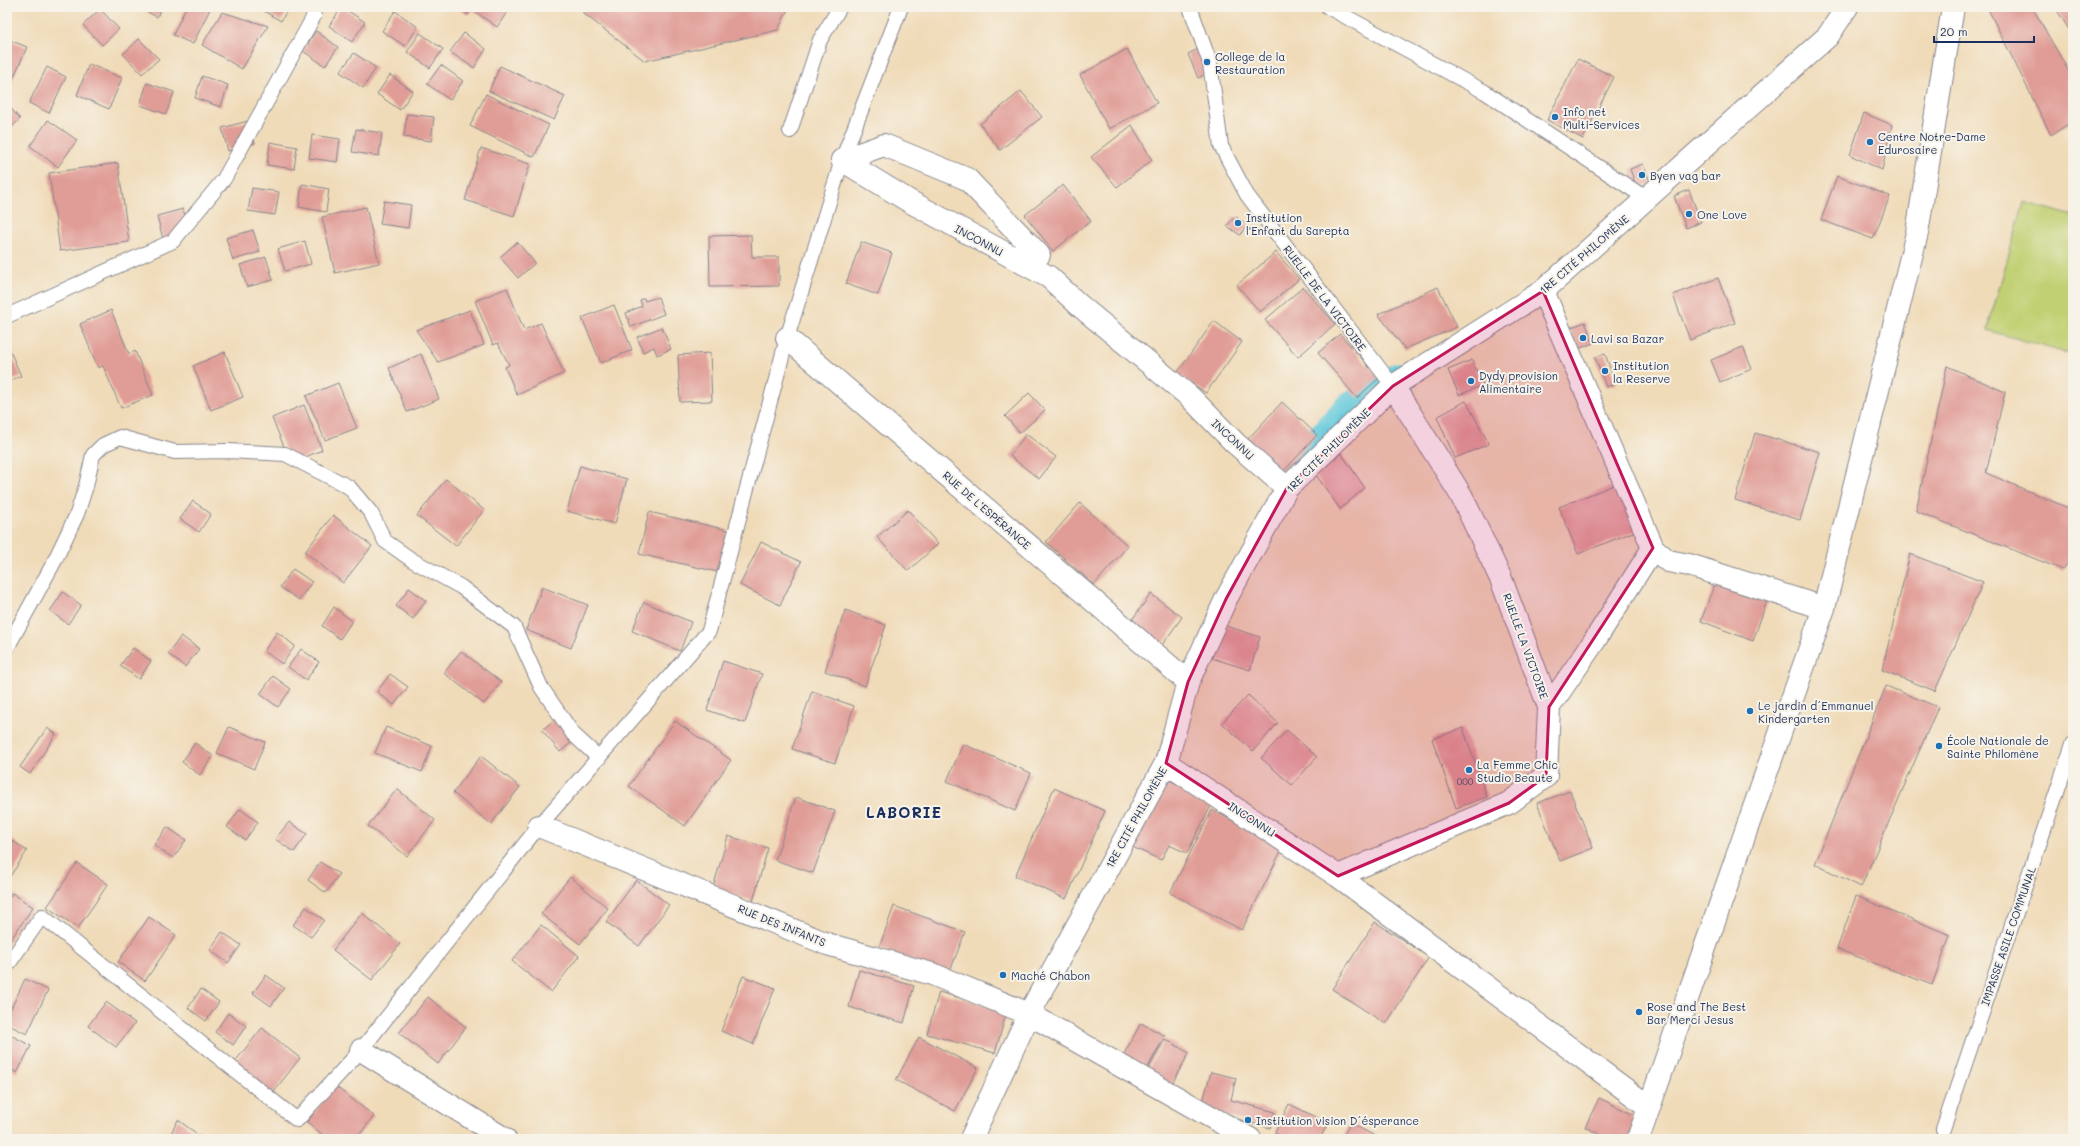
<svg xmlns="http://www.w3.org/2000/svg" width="2080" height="1146" font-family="Mali,sans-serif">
<rect width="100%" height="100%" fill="#f7f3e8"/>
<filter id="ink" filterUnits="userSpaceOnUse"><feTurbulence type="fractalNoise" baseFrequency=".025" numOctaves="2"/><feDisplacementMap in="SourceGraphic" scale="8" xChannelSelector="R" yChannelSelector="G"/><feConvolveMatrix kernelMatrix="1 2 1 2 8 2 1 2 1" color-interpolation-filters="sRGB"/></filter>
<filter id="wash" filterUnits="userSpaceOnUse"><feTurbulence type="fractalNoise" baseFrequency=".012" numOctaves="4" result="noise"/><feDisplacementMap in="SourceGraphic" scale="16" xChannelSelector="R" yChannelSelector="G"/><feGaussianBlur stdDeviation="0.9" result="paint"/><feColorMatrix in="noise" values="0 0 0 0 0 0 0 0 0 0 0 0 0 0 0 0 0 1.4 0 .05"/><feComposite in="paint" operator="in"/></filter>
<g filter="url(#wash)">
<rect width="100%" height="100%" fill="#f0dbb9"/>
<path fill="#c1d072" stroke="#6e8068" d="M2024,202L2073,216V355L1987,330Z"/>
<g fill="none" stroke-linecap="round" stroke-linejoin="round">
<path stroke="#60c8dc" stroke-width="35" d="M1301,464L1351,409L1399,380"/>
</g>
<g id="blocks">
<path fill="#e09c96" d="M138,7H162L157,17Z
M186,7H206L210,9L193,44L173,35Z
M257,7H289L281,21Z
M342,7L365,22L352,42L329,26Z
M456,7H474L468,15Z
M477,7H509L510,8L497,27L474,11Z
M582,7H789L778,30L645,61L583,13Z
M1987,7H2032L2073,79V121L2051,135Z
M2055,7H2073V36Z
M100,9L119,29L102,45L83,25Z
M395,11L418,27L405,46L382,31Z
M222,12L268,26L242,69L202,45Z
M316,31L338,47L325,66L303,51Z
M420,33L443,49L430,68L407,52Z
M464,33L486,49L474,68L450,52Z
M7,39L27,47L12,81L7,79Z
M139,39L159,59L142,74L123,54Z
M1127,49L1157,103L1109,129L1080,75Z
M1198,49L1208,73L1198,78L1188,54Z
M354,53L376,68L363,88L340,72Z
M1578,59L1614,77L1583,139L1547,120Z
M89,64L122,78L109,109L77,95Z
M441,65L463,81L450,100L427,84Z
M500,66L565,96L554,120L489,91Z
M47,67L66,77L49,113L29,103Z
M390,75L413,91L400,110L377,94Z
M202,76L228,85L221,107L195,98Z
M147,83L174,92L166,114L140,105Z
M1021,91L1042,117L1000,150L980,124Z
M486,94L549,125L534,157L470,126Z
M7,104L20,119L7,132Z
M1864,113L1892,125L1882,170L1850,155Z
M407,114L434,117L431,141L404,137Z
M48,120L77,140L58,167L30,146Z
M248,121L255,143L228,151L222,128Z
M1132,125L1152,160L1117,187L1091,157Z
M356,129L382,133L379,156L352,152Z
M312,135L340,139L337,162L309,158Z
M270,142L297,147L294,169L267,165Z
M481,148L530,164L514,216L465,200Z
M118,163L129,242L60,251L49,173Z
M1643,164L1651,184L1637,189L1630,169Z
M1837,176L1890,196L1873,239L1821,220Z
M302,184L329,189L326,212L299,207Z
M1063,185L1091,221L1053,251L1025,215Z
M252,188L279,192L275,215L248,211Z
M1689,190L1701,222L1686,228L1674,196Z
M384,201L411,205L408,228L380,224Z
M366,207L379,263L335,273L322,217Z
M183,209L190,231L163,239L157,216Z
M1235,216L1247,225L1240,235L1227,226Z
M253,230L260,252L233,260L226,238Z
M751,235L752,257H779V286L710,287L709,236Z
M305,241L311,264L285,271L278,249Z
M517,242L535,263L518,278L500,257Z
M861,242L892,253L878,295L846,284Z
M1276,252L1299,279L1260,312L1237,285Z
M266,257L273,280L247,287L240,265Z
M1718,278L1735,323L1690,340L1673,295Z
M1303,287L1335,324L1298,357L1265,320Z
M1438,287L1457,327L1405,349L1378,314Z
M507,288L524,330L541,323L564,373L517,395L505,367L509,365L498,343L493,345L475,301Z
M658,297L664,314L631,327L626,313L642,306L640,300L644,298L645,301Z
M614,305L632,350L601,363L582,318Z
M111,310L129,354L135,351L153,395L121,408L103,366L98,368L80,324Z
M470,310L484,345L438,362L416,330Z
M1214,321L1242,342L1206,393L1177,373Z
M1585,322L1593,343L1578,349L1569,328Z
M662,327L671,349L657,355L654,347L643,352L637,337Z
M1340,334L1379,378L1357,398L1318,353Z
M7,344L21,376L7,382Z
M1743,347L1752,369L1720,382L1711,360Z
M225,352L243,397L211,410L193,366Z
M710,353L712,401L680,402L678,355Z
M421,354L439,399L407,412L389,368Z
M1605,354L1616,384L1606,387L1595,357Z
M1472,360L1483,385L1459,395L1448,370Z
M1947,366L2005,392L1986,473L2073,510V554L2063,570L1916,511Z
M338,383L357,428L325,440L306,396Z
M1029,393L1045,410L1020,433L1005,416Z
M1466,401L1489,444L1455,458L1437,417Z
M1282,402L1317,435L1283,472L1248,439Z
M304,405L322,450L291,463L272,418Z
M1755,433L1820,452L1800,520L1735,500Z
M1026,434L1056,457L1039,479L1010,456Z
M7,447L10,479H7Z
M1341,453L1365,488L1340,509L1316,475Z
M580,466L627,479L615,524L567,511Z
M446,479L484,510L456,546L417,516Z
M1619,483L1638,530L1578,554L1559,507Z
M193,501L211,514L199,532L180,519Z
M1080,503L1128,546L1094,585L1046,542Z
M908,510L938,544L908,571L877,537Z
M649,512L728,530L718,572L639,554Z
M333,515L372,546L343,583L305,552Z
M761,542L801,562L780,605L740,585Z
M1910,554L1983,582L1935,691L1882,670Z
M293,569L312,582L299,600L280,587Z
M1715,583L1767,601L1753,641L1701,621Z
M542,587L588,605L571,648L526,630Z
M409,588L426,601L413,619L396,606Z
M63,592L81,605L68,624L50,611Z
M1151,594L1182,617L1160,648L1128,625Z
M644,602L691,622L680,651L632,631Z
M334,607L352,621L340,639L322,626Z
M845,610L886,625L865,686L825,671Z
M1223,625L1260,637L1250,670L1212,658Z
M277,632L295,646L282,664L264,651Z
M181,636L199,649L185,667L168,654Z
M133,648L151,661L139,679L120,666Z
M301,649L319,662L306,680L288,667Z
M461,651L501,682L484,704L444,673Z
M723,661L762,674L745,723L707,710Z
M390,674L408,687L394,705L377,692Z
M273,676L291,689L278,707L260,694Z
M1886,686L1938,707L1861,887L1815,864Z
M812,691L854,706L835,763L792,749Z
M1248,695L1278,723L1253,751L1222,723Z
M560,715L578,737L560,752L542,730Z
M675,721L731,760L685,826L629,786Z
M229,727L265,742L254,769L217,753Z
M386,727L432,746L422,772L375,753Z
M47,728L56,734L30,774L20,767Z
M1463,728L1487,797L1456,808L1432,739Z
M1287,730L1317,757L1292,785L1261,758Z
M195,743L213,756L200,775L182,762Z
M963,744L1031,773L1015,811L947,781Z
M481,756L520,787L491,824L453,793Z
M1169,780L1213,802L1187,853L1169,845L1161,860L1130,846Z
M1054,788L1105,811L1066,899L1015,876Z
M397,789L435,820L407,856L368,826Z
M1570,791L1593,848L1560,861L1537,803Z
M796,797L835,811L813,873L775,860Z
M240,809L258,822L245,840L227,827Z
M1212,810L1283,847L1242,930L1170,893Z
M289,822L307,834L294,852L275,839Z
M167,827L186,840L173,858L154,845Z
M728,836L768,848L753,901L713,888Z
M9,838L27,851L9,878L7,877Z
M320,862L339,874L326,893L308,880Z
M77,863L108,884L78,928L47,907Z
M570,877L608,908L580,944L541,914Z
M636,880L669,905L639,946L606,922Z
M12,893L33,907L7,945V900Z
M1856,896L1950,935L1932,985L1837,949Z
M894,906L965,932L949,974L879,948Z
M306,907L324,920L311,937L293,925Z
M362,913L400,944L372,980L333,950Z
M149,917L176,935L145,981L118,962Z
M1375,922L1429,957L1386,1024L1332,989Z
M541,925L579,956L551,992L512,961Z
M222,932L241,945L228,963L210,950Z
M859,970L914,986L904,1023L849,1007Z
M266,975L284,988L271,1006L253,993Z
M743,976L775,988L753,1044L721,1031Z
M25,979L48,990L27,1034L7,1024V1017Z
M201,989L219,1002L206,1021L188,1008Z
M939,992L1007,1011L995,1053L927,1034Z
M428,997L466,1027L438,1064L399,1033Z
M106,1002L135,1023L116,1047L88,1026Z
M228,1013L246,1026L233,1045L215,1032Z
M1141,1023L1165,1036L1144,1074L1120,1061Z
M262,1028L300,1058L271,1095L233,1064Z
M7,1033L31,1046L17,1073L7,1067Z
M919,1037L978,1068L955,1111L896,1080Z
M1165,1039L1189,1053L1168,1091L1144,1077Z
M1211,1072L1236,1078L1231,1100L1275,1112L1270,1128L1201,1109Z
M335,1086L374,1116L356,1139H328L307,1122Z
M1599,1098L1638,1117L1628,1139H1609L1585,1127Z
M1289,1104L1328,1123L1320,1139H1286L1275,1133Z
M178,1120L204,1139H168Z
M1350,1123L1381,1139H1342Z"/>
</g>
</g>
<g filter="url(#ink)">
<use href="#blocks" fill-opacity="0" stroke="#86858c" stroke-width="1"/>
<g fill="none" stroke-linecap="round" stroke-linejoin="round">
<g stroke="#86858c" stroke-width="16">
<path id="lane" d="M1190,7L1210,63L1221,146L1247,195L1393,386
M1328,7L1485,92L1647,199
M790,131L820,40L840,7
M7,316L173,241L224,179L314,16L311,7
M7,648L53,564L77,514L86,486L93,455L103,445L120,437L175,452L228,451L285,454L349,487L371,513L385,541L412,560L461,587L514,627L541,687L573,734L599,758
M7,966L42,916L297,1120L361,1050L539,826L709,631L787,338L842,160L901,7
M1943,1129L2073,744"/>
</g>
<g stroke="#86858c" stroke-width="24">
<path id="street" d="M1039,255L967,179L884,145L842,160L909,201L1049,277L1079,305L1190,397L1235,443L1287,488
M1543,291L1653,548L1668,561L1689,565L1824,608
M787,338L1188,682
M1549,707L1595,640L1653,548
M1166,763L1338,876L1649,1107
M539,826L827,944L932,974L1029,1014L1250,1139
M1338,876L1509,803L1546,776L1549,707L1501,579L1461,495L1393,386
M361,1050L505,1139
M971,1139L1029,1014L1166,763L1188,682L1226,599L1287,488L1393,386L1543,291L1828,36L1847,7
M1638,1139L1824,608L1917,233L1953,7"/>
</g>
<use href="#lane" stroke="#fff" stroke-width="14"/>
<use href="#street" stroke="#fff" stroke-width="22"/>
</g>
</g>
<path fill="#c2185b" fill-opacity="0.2" stroke="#c2185b" stroke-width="3" stroke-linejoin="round" d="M1543,291L1653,548L1549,707L1546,776L1509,803L1338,876L1166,763L1188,682L1226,599L1287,488L1393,386Z"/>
<g fill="#1f6fb2" stroke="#f7f3e8" stroke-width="1.5">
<circle cx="1207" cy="62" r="4"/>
<circle cx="1555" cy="117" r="4"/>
<circle cx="1870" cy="142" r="4"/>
<circle cx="1642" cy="175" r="4"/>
<circle cx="1689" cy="214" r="4"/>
<circle cx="1238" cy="223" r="4"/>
<circle cx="1583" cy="338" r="4"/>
<circle cx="1605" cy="371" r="4"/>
<circle cx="1471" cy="381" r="4"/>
<circle cx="1750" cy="711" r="4"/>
<circle cx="1939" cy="746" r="4"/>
<circle cx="1469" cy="770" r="4"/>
<circle cx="1003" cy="975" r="4"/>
<circle cx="1639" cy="1012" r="4"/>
<circle cx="1248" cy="1120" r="4"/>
</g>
<g text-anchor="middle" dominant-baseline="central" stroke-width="4" stroke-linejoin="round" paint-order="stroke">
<g font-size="9" fill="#4c4a6c">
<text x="1465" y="781">000</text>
</g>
<g font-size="11" fill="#1b2f5e" stroke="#f7f3e8" text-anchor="start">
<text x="1215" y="56">College de la<tspan x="1215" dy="13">Restauration</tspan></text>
<text x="1563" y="111">Info net<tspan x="1563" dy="13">Multi-Services</tspan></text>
<text x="1878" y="136">Centre Notre-Dame<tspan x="1878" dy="13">Edurosaire</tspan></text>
<text x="1650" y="175">Byen vag bar</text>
<text x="1697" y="214">One Love</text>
<text x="1246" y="217">Institution<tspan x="1246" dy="13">l'Enfant du Sarepta</tspan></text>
<text x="1591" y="338">Lavi sa Bazar</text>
<text x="1613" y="365">Institution<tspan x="1613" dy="13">la Reserve</tspan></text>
<text x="1479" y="375">Dydy provision<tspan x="1479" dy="13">Alimentaire</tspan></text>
<text x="1758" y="705">Le jardin d´Emmanuel<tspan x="1758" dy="13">Kindergarten</tspan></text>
<text x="1947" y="740">École Nationale de<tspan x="1947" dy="13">Sainte Philomène</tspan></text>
<text x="1477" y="764">La Femme Chic<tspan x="1477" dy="13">Studio Beaute</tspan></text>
<text x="1011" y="975">Maché Chabon</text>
<text x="1647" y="1006">Rose and The Best<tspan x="1647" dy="13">Bar Merci Jesus</tspan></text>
<text x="1256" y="1120">Institution vision D´ésperance</text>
</g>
<g font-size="11" fill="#1b2f5e" stroke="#f7f3e8">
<text transform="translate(979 240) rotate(28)">INCONNU</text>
<text transform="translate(1584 254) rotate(-41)">1RE CITÉ PHILOMÈNE</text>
<text transform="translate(1325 298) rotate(53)">RUELLE DE LA VICTOIRE</text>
<text transform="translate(1233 439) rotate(43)">INCONNU</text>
<text transform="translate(1328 450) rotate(-45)">1RE CITÉ PHILOMÈNE</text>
<text transform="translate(987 510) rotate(41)">RUE DE L’ESPÉRANCE</text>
<text transform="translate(1526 646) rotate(70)">RUELLE LA VICTOIRE</text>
<text transform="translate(1136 817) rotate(-61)">1RE CITÉ PHILOMÈNE</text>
<text transform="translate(1252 819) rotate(33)">INCONNU</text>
<text transform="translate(782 925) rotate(22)">RUE DES INFANTS</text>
<text transform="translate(2008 936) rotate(-71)">IMPASSE ASILE COMMUNAL</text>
</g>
<g font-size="15" font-weight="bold" letter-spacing="1" fill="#1b2f5e" stroke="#f7f3e8">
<text x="904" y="812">LABORIE</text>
</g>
</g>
<rect width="2080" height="1146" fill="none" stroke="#f7f3e8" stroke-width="24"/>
<path d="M1934 36v6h100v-6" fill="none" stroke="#1b2f5e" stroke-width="2"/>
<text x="1940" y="36" font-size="12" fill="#1b2f5e" stroke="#f7f3e8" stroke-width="3" paint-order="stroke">20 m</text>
</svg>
